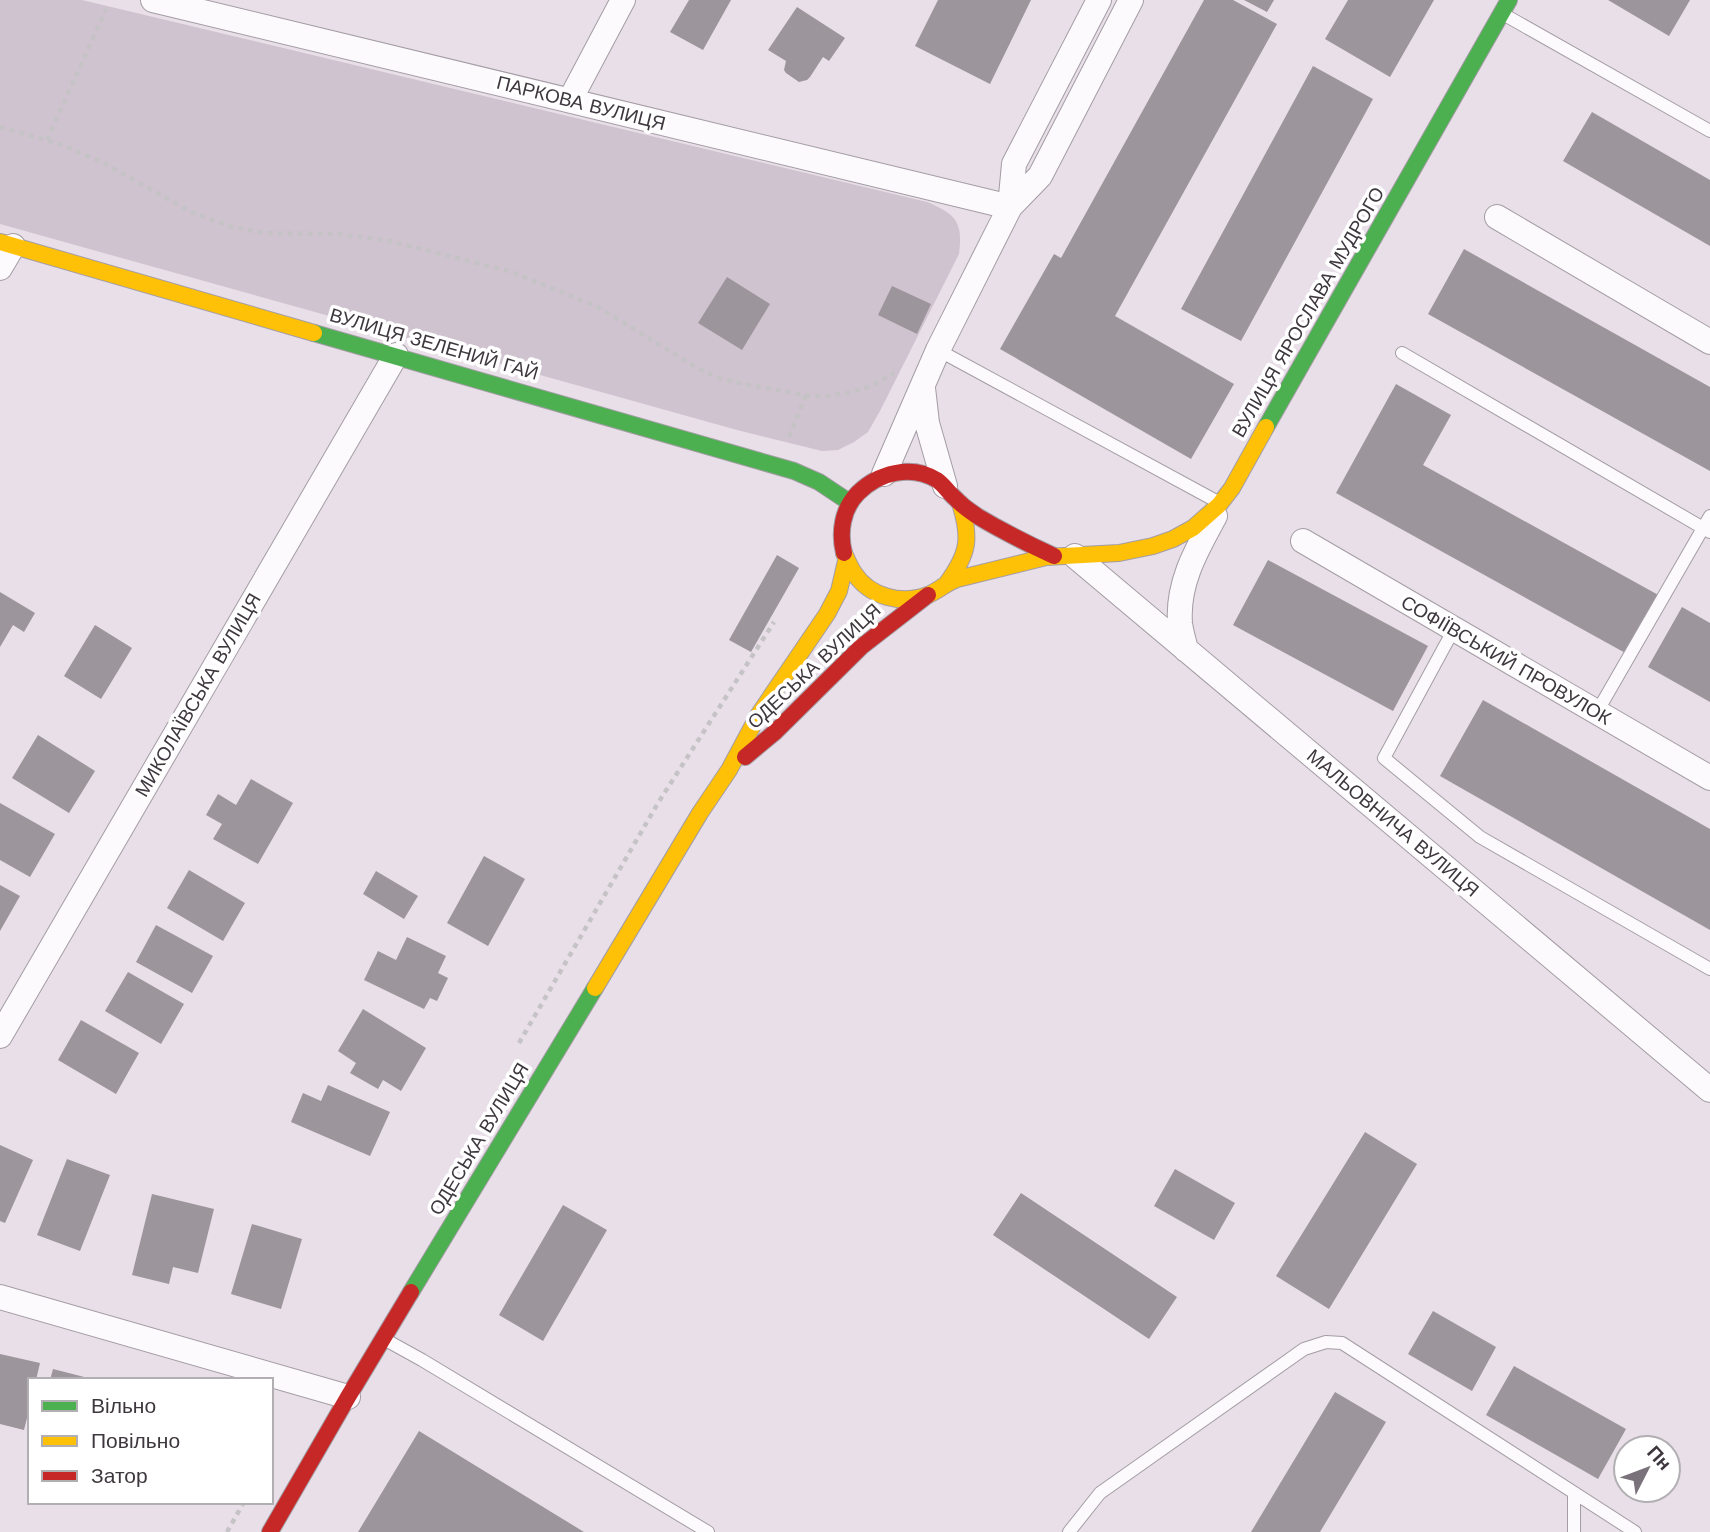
<svg xmlns="http://www.w3.org/2000/svg" width="1710" height="1532" font-family="'Work Sans',sans-serif">
<rect width="100%" height="100%" fill="#e8dfe8"/>
<path fill="#cfc3cf" d="M0,0H82L927,202C956,214 963,222 959,254L880,411L868,432L854,442L838,450L822,451L737,430L0,224Z"/>
<path fill="#9c959c" d="M689,0H731L703,50L670,32Z
M938,0H1031L990,84L915,46Z
M1204,0H1233L1277,24L1115,316L1234,384L1191,459L1000,349L1054,254L1061,258Z
M1244,0H1274L1267,12Z
M1348,0H1434L1390,77L1325,39Z
M1608,0H1690L1669,36Z
M797,7L845,38L829,61L823,57L810,77L807,80L799,82L786,73L784,70L786,61L768,50Z
M1313,66L1373,99L1241,341L1181,309Z
M1592,112L1710,180V246L1563,161Z
M1464,249L1710,387V471L1428,314Z
M727,277L770,304L742,350L698,323Z
M892,286L931,304L917,334L878,315Z
M1396,384L1451,415L1423,465L1662,597L1629,655L1336,493Z
M777,555L799,568L751,652L729,640Z
M1268,560L1428,646L1393,711L1233,625Z
M0,592L35,613L24,632L13,625L0,647Z
M1682,607L1710,623V702L1648,667Z
M95,625L132,648L101,699L64,676Z
M1483,700L1710,829V930L1440,776Z
M38,735L95,771L69,813L12,778Z
M251,779L293,803L258,864L213,839L222,824L206,815L218,794L236,805Z
M0,803L55,834L30,877L0,860Z
M484,856L525,879L488,946L447,923Z
M189,870L245,903L223,941L167,908Z
M376,871L418,896L404,919L363,894Z
M0,885L20,896L0,931Z
M156,925L213,956L192,993L136,962Z
M407,937L446,956L438,973L448,978L437,1001L430,998L424,1009L364,980L378,951L396,960Z
M128,972L184,1004L161,1044L105,1011Z
M363,1009L426,1048L401,1091L383,1080L378,1089L350,1073L356,1063L338,1051Z
M81,1020L139,1053L116,1094L58,1060Z
M328,1085L390,1112L370,1156L291,1122L303,1093L321,1101Z
M1365,1132L1417,1164L1329,1309L1276,1276Z
M0,1145L33,1160L5,1223L0,1221Z
M67,1159L110,1175L80,1251L37,1235Z
M1175,1169L1235,1203L1214,1240L1154,1206Z
M1021,1193L1177,1297L1149,1339L993,1235Z
M152,1194L214,1209L198,1273L173,1267L169,1284L132,1275Z
M563,1205L607,1230L543,1341L499,1315Z
M252,1224L302,1239L281,1309L231,1294Z
M1433,1311L1496,1347L1472,1391L1408,1354Z
M0,1354L40,1363L36,1380H30V1406L24,1430L0,1424Z
M1514,1366L1626,1429L1598,1479L1486,1415Z
M53,1369L92,1379V1380H50Z
M1335,1392L1386,1422L1320,1532H1251Z
M419,1431L584,1532H358Z"/>
<g fill="none" stroke-linecap="round" stroke-linejoin="round">
<g stroke="#a49da4" stroke-width="14">
<path id="lane" d="M1503,14L1710,131
M938,350L1218,502
M1402,353L1710,532
M1454,629L1384,758L1480,837L1710,969
M1597,712L1710,516
M384,1339L422,1360L708,1532
M1069,1532L1100,1493L1304,1349L1326,1342L1342,1343L1635,1532
M1574,1532V1493"/>
</g>
<g stroke="#a49da4" stroke-width="26">
<path id="street" d="M153,0L1010,207
M570,100L623,0
M1010,207L1014,164L1099,0
M1497,217L1710,342
M0,268L13,246
M923,388L927,423L945,486
M884,474L938,350L1010,207L1040,176L1131,0
M1303,541L1710,778
M1075,556L1710,1090
M1186,650C1184,641 1181,632 1180,623C1177,583 1197,549 1215,516
M0,1036L396,355
M0,1297L348,1397"/>
</g>
<g stroke="#a49da4" stroke-width="18">
<path id="fast" d="M314,333L794,471L819,482L849,502
M1266,427L1509,0
M411,1292L595,988"/>
</g>
<g stroke="#a49da4" stroke-width="18">
<path id="slow" d="M0,242L314,333
M844,553C847,560 850,567 854,573C870,597 901,605 928,595C938,591 946,583 957,579L1046,557L1119,553L1153,546L1173,539L1193,528L1219,505L1232,488L1266,427
M947,583C969,553 971,538 960,503
M595,988L700,813L729,770L759,714L827,614L839,591L846,561"/>
</g>
<g stroke="#a49da4" stroke-width="18">
<path id="jam" d="M844,553C839,533 842,509 858,493C878,473 911,464 937,480C944,485 949,493 956,499C962,506 970,511 977,516C1002,531 1028,544 1054,556
M745,757L775,732L861,647L928,595
M270,1532L348,1397L411,1292"/>
</g>
<path stroke="#c6c3c6" stroke-width="4.5" stroke-dasharray="5 5" stroke-linecap="butt" d="M0,127L57,143L104,163L191,212L232,227L264,233L338,234L390,241L512,272L598,307L699,369L719,378L743,384L806,395L828,396L852,392L871,386L894,373
M47,140L106,9
M789,437L806,395
M519,1043L658,803L774,622
M227,1532L244,1502"/>
<use href="#lane" stroke="#fcfafc" stroke-width="12"/>
<use href="#street" stroke="#fcfafc" stroke-width="24"/>
<use href="#fast" stroke="#4caf50" stroke-width="16"/>
<use href="#slow" stroke="#ffc107" stroke-width="16"/>
<use href="#jam" stroke="#c62828" stroke-width="16"/>
</g>
<g text-anchor="middle" dominant-baseline="central" stroke-width="7" stroke-linejoin="round" paint-order="stroke">
<g font-size="19" fill="#3e383e" stroke="#fff">
<text transform="translate(581 103) rotate(14)">ПАРКОВА ВУЛИЦЯ</text>
<text transform="translate(1308 312) rotate(-60)">ВУЛИЦЯ ЯРОСЛАВА МУДРОГО</text>
<text transform="translate(434 344) rotate(16)">ВУЛИЦЯ ЗЕЛЕНИЙ ГАЙ</text>
<text transform="translate(1506 660) rotate(30)">СОФІЇВСЬКИЙ ПРОВУЛОК</text>
<text transform="translate(814 666) rotate(-43)">ОДЕСЬКА ВУЛИЦЯ</text>
<text transform="translate(198 695) rotate(-60)">МИКОЛАЇВСЬКА ВУЛИЦЯ</text>
<text transform="translate(1393 823) rotate(40)">МАЛЬОВНИЧА ВУЛИЦЯ</text>
<text transform="translate(479 1139) rotate(-59)">ОДЕСЬКА ВУЛИЦЯ</text>
</g>
</g>
<rect x="28" y="1378" width="245" height="126" fill="#ffffff" stroke="#b2afb2" stroke-width="2"/>
<rect x="42" y="1401" width="35" height="10" fill="#4caf50" stroke="#b2afb2" stroke-width="2"/>
<text x="91" y="1413" font-size="21" fill="#3e383e">Вільно</text>
<rect x="42" y="1436" width="35" height="10" fill="#ffc107" stroke="#b2afb2" stroke-width="2"/>
<text x="91" y="1448" font-size="21" fill="#3e383e">Повільно</text>
<rect x="42" y="1471" width="35" height="10" fill="#c62828" stroke="#b2afb2" stroke-width="2"/>
<text x="91" y="1483" font-size="21" fill="#3e383e">Затор</text>
<g transform="translate(1647 1469) rotate(48)"><circle r="33" fill="#ffffff" stroke="#b2afb2" stroke-width="2"/>
<path d="M0-5L12 26L0 18L-12 26Z" fill="#7a727a"/>
<text y="-10" font-size="19" font-weight="bold" text-anchor="middle" fill="#3e383e">Пн</text>
</g>
</svg>
